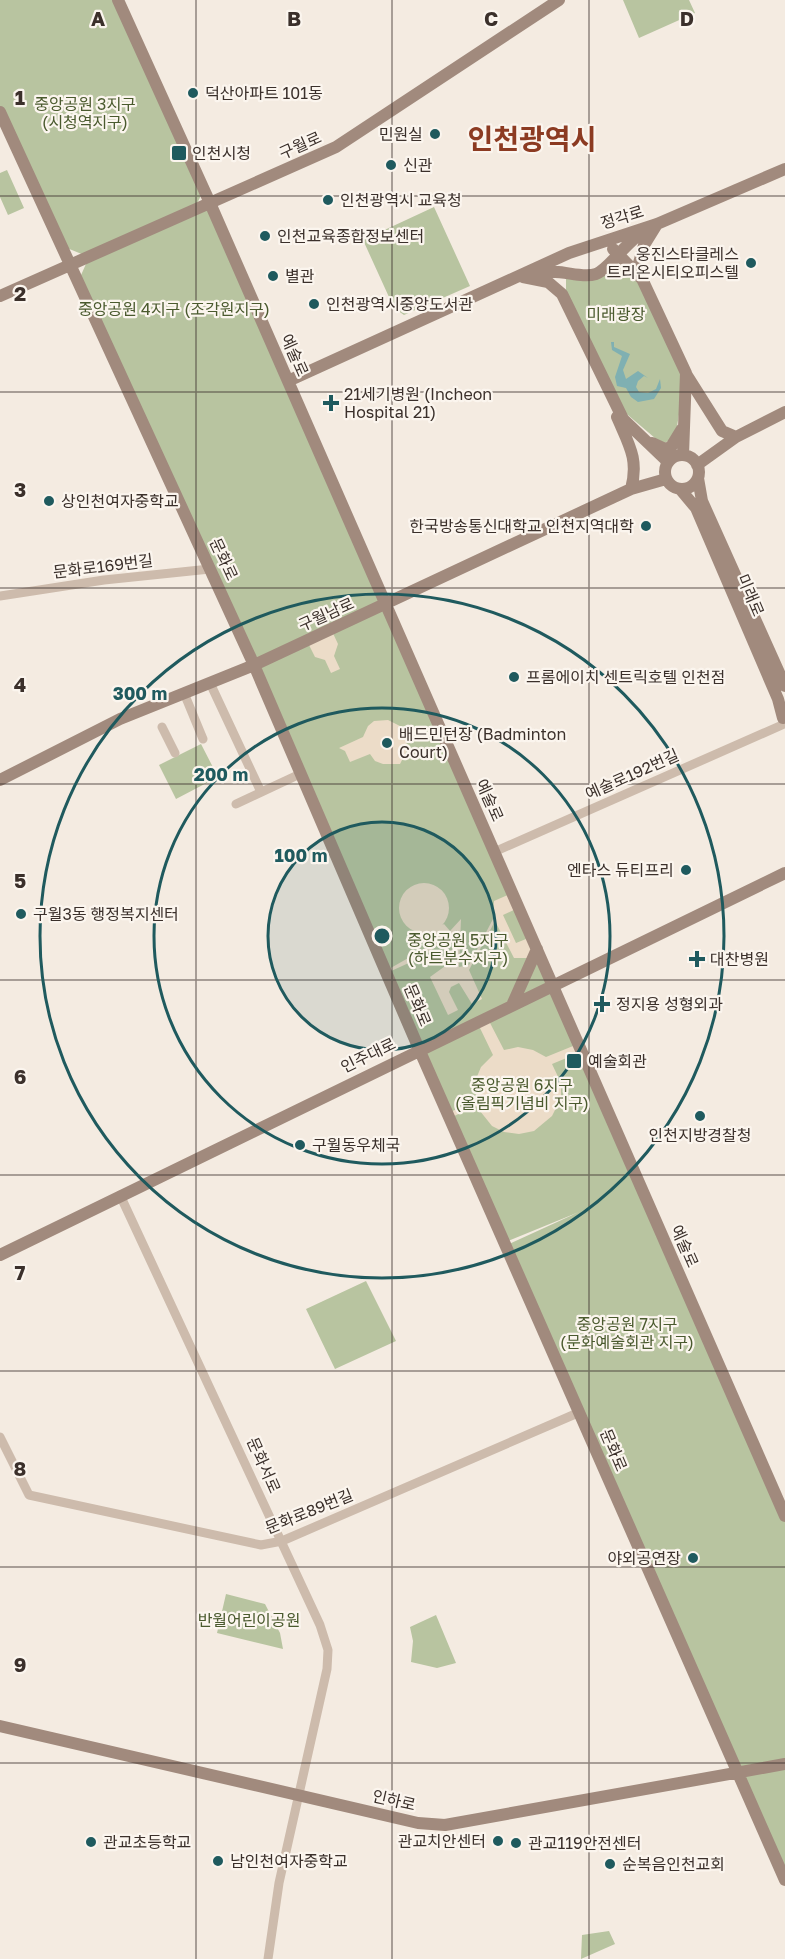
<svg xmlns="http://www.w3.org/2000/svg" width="785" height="1959" font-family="'Golos Text','Noto Sans KR',sans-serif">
<rect width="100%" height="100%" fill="#f4ebe1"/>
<path fill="#b8c4a0" d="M0,0H117L204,190L194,209L210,203L785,1516V1761L740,1769L509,1244L579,1212L508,1241L259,667L263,661L248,652L78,282L89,257L62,246L0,112Z
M623,0H689L695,13L639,38Z
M7,170L24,208L8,215L0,197V173Z
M434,207L470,286L404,315L394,308L363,240Z
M618,253L643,281L686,373L675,438L662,444L615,404L566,303V271L586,275Z
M201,744L218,777L176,799L159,765Z
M366,1281L396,1341L335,1369L306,1309Z
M226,1594L265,1604L280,1633L283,1649L217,1633Z
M436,1615L456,1663L437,1668L411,1662L413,1641L410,1627Z
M785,1764V1880L738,1773Z
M609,1931L615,1944L581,1959L582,1935Z"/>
<path fill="#ecdcc8" d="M331,629L338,644L334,656L340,669L331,673L325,660L315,657L307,641Z
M388,720L400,726L407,738L406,752L400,764H383L375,761L370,754L350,762L345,751L339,748L363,737L368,726L374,721Z
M399 908a25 25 0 1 1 50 0a25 25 0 1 1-50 0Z
M512,893L518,908L503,915L516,943L531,937L541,958H514L495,921L469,970L482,999L472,1004L459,983L451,987L449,992L458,1010L448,1015L430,977L448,964V952L457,947V930L424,956L389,972V969L431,945L428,933L444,924L450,931L461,919L459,967L469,965L493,919L494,901Z
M489,1021L504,1050L518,1047L533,1050L546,1057L578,1044L581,1052L552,1064L561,1083V1098L552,1116L534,1131L519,1134L504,1132L492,1126L476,1106L452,1117L450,1112L476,1101V1079L481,1067L493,1055L479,1026Z"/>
<path fill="#7fb0b2" d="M611,342H614V347L630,354L623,370L626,379L638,371L648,378L644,376L638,381L636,387L639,392L648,393L656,389L660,379L661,388L654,399L638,402L631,397L626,388L617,386L615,377L622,356L612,350Z"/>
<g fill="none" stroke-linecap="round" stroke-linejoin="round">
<path stroke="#cdbbac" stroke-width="9" d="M0,596L104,580L210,569
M210,683L261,792
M184,693L203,739
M162,727L175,753
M236,804L300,774
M494,852L782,725
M120,1195L320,1625L328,1650L327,1669L279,1883L268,1959
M0,1437L29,1495L261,1545L282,1541L580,1412"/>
<path stroke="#a18a7d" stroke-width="12" d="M118,0L210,203L785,1516
M0,112L254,665L419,1049L785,1880
M657,224L644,245L639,263L643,281L686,373L683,455
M613,249L643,280
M540,273C560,268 580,279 596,274C609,269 626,242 643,232
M523,277L548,282L562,294L623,419L668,462
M0,296L336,147L559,0
M686,374L722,431L736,437
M288,381L569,253L657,224L785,169
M617,417C629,445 639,459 631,489
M652,443L665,449L671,447L682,429
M665 472a17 17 0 1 1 34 0a17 17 0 1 1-34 0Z
M697,465L736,437L785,412
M698,478L702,501L785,686
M680,489L696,508L778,699L783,718
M0,780L120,719L254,665L631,489L666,479
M513,1003L537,949
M0,1255L785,873
M0,1726L418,1823L445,1825L785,1764"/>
</g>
<path fill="none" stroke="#3b302b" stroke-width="1.5" stroke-opacity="0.55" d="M196,0V1959M392,0V1959M589,0V1959M0,196H785M0,392H785M0,588H785M0,784H785M0,980H785M0,1175H785M0,1371H785M0,1567H785M0,1763H785"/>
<circle cx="382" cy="936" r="114" fill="#1f5a5e" fill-opacity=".12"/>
<g fill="none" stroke="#1f5a5e" stroke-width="3">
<circle cx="382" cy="936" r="114"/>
<circle cx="382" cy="936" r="228"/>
<circle cx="382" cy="936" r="342"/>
</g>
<g fill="#1f5a5e" stroke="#fbf5ee" stroke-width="2">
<circle cx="193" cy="93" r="6"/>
<circle cx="435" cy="134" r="6"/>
<rect x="171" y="145" width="16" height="16" rx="3"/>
<circle cx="391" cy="165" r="6"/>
<circle cx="328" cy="200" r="6"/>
<circle cx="265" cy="236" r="6"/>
<circle cx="751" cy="263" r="6"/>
<circle cx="273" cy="276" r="6"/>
<circle cx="314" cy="304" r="6"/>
<path d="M328 394h6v6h6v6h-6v6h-6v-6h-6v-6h6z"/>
<circle cx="49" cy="501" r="6"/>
<circle cx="646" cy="526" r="6"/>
<circle cx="514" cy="677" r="6"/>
<circle cx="387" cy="743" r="6"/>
<circle cx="686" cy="870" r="6"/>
<circle cx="21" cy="914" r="6"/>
<path d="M694 950h6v6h6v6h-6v6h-6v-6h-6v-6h6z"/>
<path d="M599 995h6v6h6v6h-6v6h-6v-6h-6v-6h6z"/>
<rect x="566" y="1053" width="16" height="16" rx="3"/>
<circle cx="700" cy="1116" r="6"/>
<circle cx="300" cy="1145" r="6"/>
<circle cx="693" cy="1558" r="6"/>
<circle cx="498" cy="1841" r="6"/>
<circle cx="91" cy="1842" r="6"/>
<circle cx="516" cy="1843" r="6"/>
<circle cx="218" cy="1861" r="6"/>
<circle cx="610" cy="1864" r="6"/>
</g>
<g text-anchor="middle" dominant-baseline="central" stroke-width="4.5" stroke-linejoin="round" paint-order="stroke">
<g font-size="16" fill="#3b302b" stroke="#fbf5ee" text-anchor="start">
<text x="205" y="93">덕산아파트 101동</text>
<text x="423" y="134" text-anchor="end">민원실</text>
<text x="192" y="153">인천시청</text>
<text x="403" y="165">신관</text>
<text x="340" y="200">인천광역시 교육청</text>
<text x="277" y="236">인천교육종합정보센터</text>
<text x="739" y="254" text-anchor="end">웅진스타클레스<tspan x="739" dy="18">트리온시티오피스텔</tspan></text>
<text x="285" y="276">별관</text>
<text x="326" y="304">인천광역시중앙도서관</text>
<text x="344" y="394">21세기병원 (Incheon<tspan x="344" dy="18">Hospital 21)</tspan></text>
<text x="61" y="501">상인천여자중학교</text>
<text x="634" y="526" text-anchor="end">한국방송통신대학교 인천지역대학</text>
<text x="526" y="677">프롬에이치 센트릭호텔 인천점</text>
<text x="399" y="734">배드민턴장 (Badminton<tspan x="399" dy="18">Court)</tspan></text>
<text x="674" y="870" text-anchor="end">엔타스 듀티프리</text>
<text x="33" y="914">구월3동 행정복지센터</text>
<text x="710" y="959">대찬병원</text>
<text x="616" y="1004">정지용 성형외과</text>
<text x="588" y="1061">예술회관</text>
<text x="700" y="1135" text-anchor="middle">인천지방경찰청</text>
<text x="312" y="1145">구월동우체국</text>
<text x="681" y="1558" text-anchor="end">야외공연장</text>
<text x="486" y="1841" text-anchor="end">관교치안센터</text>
<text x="103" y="1842">관교초등학교</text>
<text x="528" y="1843">관교119안전센터</text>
<text x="230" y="1861">남인천여자중학교</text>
<text x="622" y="1864">순복음인천교회</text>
</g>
<g font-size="16" fill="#4a5a2e" stroke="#fbf5ee">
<text x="85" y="104">중앙공원 3지구<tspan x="85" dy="18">(시청역지구)</tspan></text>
<text x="174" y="309">중앙공원 4지구 (조각원지구)</text>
<text x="616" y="314">미래광장</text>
<text x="458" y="940">중앙공원 5지구<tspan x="458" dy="18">(하트분수지구)</tspan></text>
<text x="522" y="1085">중앙공원 6지구<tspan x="522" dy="18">(올림픽기념비 지구)</tspan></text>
<text x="627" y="1324">중앙공원 7지구<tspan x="627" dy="18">(문화예술회관 지구)</tspan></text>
<text x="249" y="1620">반월어린이공원</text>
</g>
<g font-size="16" fill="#3b302b" stroke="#fbf5ee">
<text transform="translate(300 145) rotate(-24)">구월로</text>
<text transform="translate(622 217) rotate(-17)">정각로</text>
<text transform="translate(295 355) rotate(66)">예술로</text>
<text transform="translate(224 559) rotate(65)">문화로</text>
<text transform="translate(103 566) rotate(-7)">문화로169번길</text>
<text transform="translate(751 595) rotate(67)">미래로</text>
<text transform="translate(326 614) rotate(-24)">구월남로</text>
<text transform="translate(632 774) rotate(-24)">예술로192번길</text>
<text transform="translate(490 800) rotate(66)">예술로</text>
<text transform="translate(418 1005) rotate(67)">문화로</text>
<text transform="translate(368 1055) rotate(-26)">인주대로</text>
<text transform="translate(685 1246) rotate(66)">예술로</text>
<text transform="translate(614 1450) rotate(67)">문화로</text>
<text transform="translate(264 1465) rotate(66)">문화서로</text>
<text transform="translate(309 1511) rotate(-22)">문화로89번길</text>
<text transform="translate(394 1800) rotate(13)">인하로</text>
</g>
<g font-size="28" font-weight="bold" fill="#8c3b22" stroke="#fbf5ee">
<text x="532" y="138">인천광역시</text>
</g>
</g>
<g font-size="20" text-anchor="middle" font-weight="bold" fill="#3b302b" stroke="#fbf5ee" stroke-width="4.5" stroke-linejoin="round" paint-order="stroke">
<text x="98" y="26">A</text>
<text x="294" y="26">B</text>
<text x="491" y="26">C</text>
<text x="687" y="26">D</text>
<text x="20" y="105">1</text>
<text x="20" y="301">2</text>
<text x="20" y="497">3</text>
<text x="20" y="692">4</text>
<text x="20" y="888">5</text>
<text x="20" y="1084">6</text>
<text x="20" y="1280">7</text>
<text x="20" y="1476">8</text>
<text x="20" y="1672">9</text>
</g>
<circle cx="382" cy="936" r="9" fill="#1f5a5e" stroke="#fbf5ee" stroke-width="3"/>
<g font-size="18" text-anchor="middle" font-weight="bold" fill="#1f5a5e" stroke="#fbf5ee" stroke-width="4.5" stroke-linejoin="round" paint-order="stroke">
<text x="140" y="700">300 m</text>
<text x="221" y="781">200 m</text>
<text x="301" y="862">100 m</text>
</g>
</svg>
